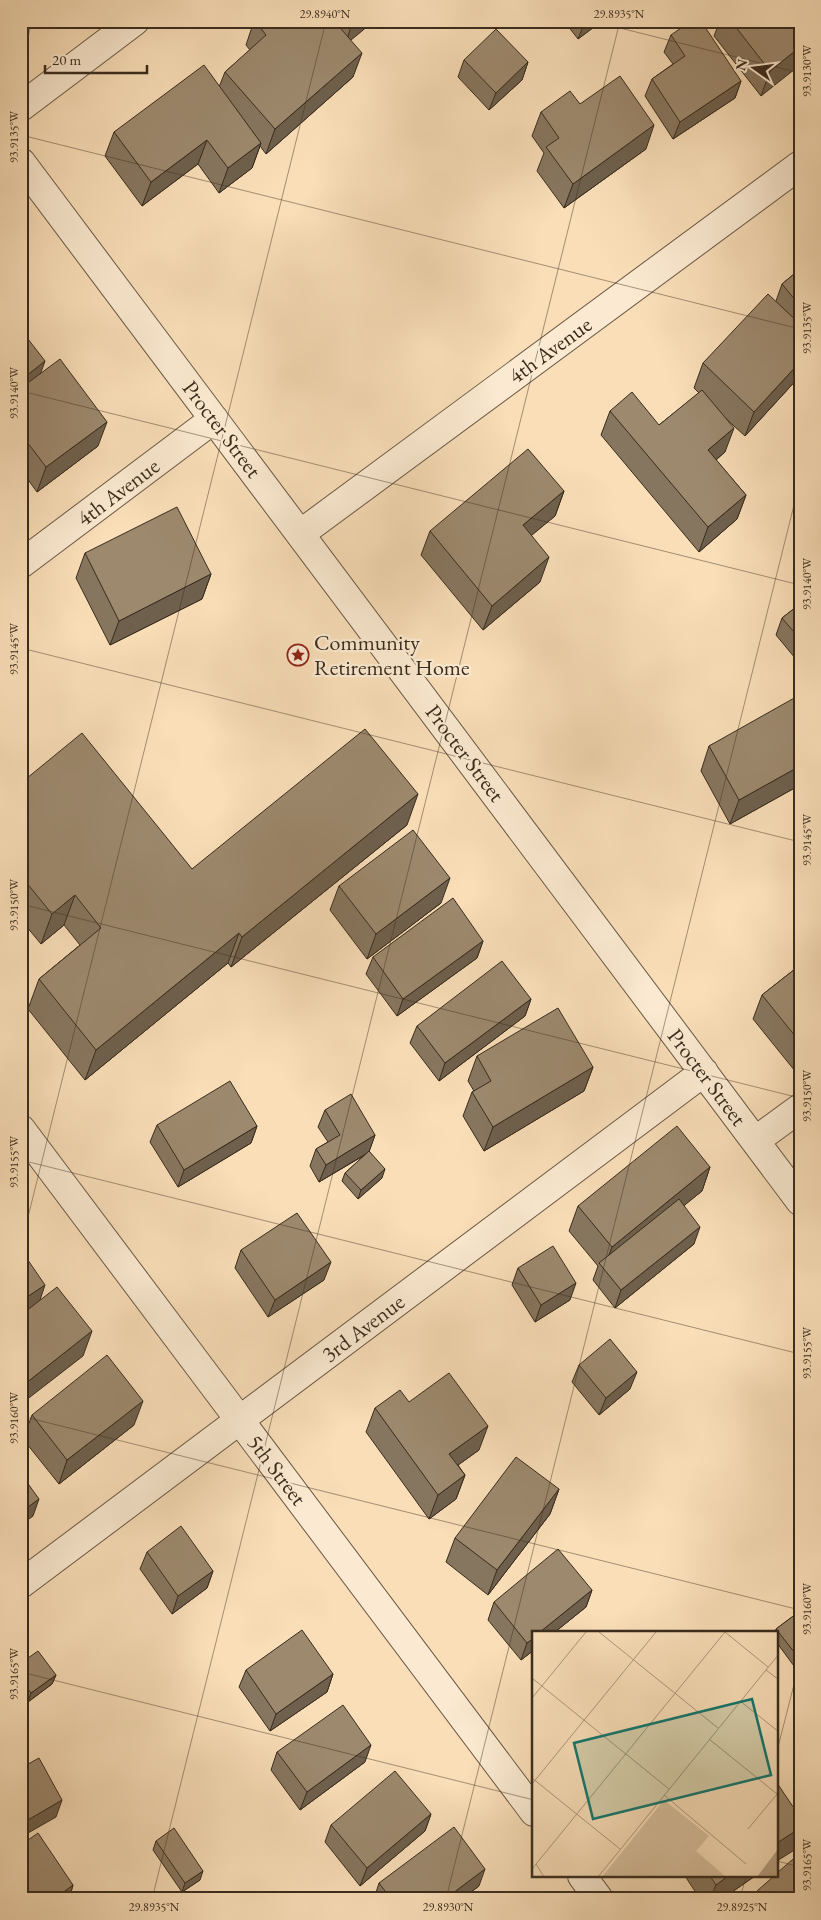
<svg xmlns="http://www.w3.org/2000/svg" width="821" height="1920" font-family="'EB Garamond',serif">
<rect width="100%" height="100%" fill="#f9deb8"/>
<filter id="stains"><feTurbulence type="fractalNoise" baseFrequency=".004" numOctaves="4"/><feColorMatrix values="0 0 0 0 .2 0 0 0 0 .09 0 0 0 0 .02 0 0 0 .5 -.17"/></filter>
<radialGradient id="worn" r=".72"><stop offset=".6" stop-color="#630" stop-opacity="0"/><stop offset="1" stop-color="#630" stop-opacity=".3"/></radialGradient>
<g fill="none" stroke-linecap="round" stroke-linejoin="round">
<g stroke="#695844" stroke-width="30">
<path id="minor" d="M21,107L135,21
M21,162L800,1201
M300,534L800,165
M21,564L214,419
M21,1129L534,1812
M755,1141L800,1108
M21,1584L704,1072
M582,1876L599,1899"/>
</g>
<use href="#minor" stroke="#fbead1" stroke-width="28"/>
</g>
<path fill="#87765f" stroke="#392c1d" d="M254,21H374L350,40L353,77L266,154L260,146L252,168L219,193L198,164L142,206L105,156L114,132L219,87L225,72L250,50L246,45Z
M564,21H602L578,39Z
M720,21H800L761,96L714,36Z
M671,35L741,81L735,98L673,139L645,96L652,79L673,64L664,52Z
M464,60L528,62L522,80L489,110L458,77Z
M541,112L646,149L564,208L537,171L544,153L532,136Z
M800,269V376L745,436L723,416L725,452L716,460L746,495L737,519L699,552L601,435L610,411L659,425L699,393L694,388L703,363L776,301L782,284Z
M21,330L40,374L98,446L37,492L21,470Z
M564,491L555,516L531,535L540,582L483,630L421,555L430,531Z
M85,553L211,574L202,599L110,645L76,578Z
M800,604V664L776,635L782,618Z
M800,704V785L730,824L701,771L709,746Z
M21,783L192,869L407,825L231,967L228,963L85,1080L28,1009L39,979L80,945L64,925L41,944L21,920Z
M339,886L441,903L367,959L330,910Z
M483,941L477,958L397,1016L366,974L373,957Z
M800,965V1067L795,1071L753,1019L762,995Z
M531,999L525,1016L439,1081L410,1043L417,1026Z
M477,1056L593,1067L584,1091L484,1151L463,1116L472,1092L474,1091L468,1081Z
M325,1110L375,1135L369,1151L382,1178L358,1199L342,1181L345,1173L365,1155L319,1182L310,1166L316,1149L328,1142L318,1127Z
M157,1125L257,1126L251,1143L178,1187L150,1142Z
M710,1167L702,1191L684,1205L694,1244L615,1308L593,1280L598,1266L569,1231L578,1206Z
M241,1250L324,1280L268,1317L235,1268Z
M518,1268L570,1300L535,1322L512,1285Z
M579,1365L630,1389L599,1415L572,1382Z
M409,1402L479,1450L458,1465L465,1475L456,1499L429,1519L366,1432L375,1408Z
M32,1415L134,1425L59,1484L23,1439Z
M559,1489L550,1514L488,1595L446,1562L455,1538Z
M147,1552L213,1571L207,1588L172,1614L140,1569Z
M592,1590L586,1607L555,1632H534V1650L521,1660L488,1620L494,1602Z
M800,1611V1662L794,1666L777,1643V1632H775L776,1629Z
M21,1663L56,1675L52,1684L28,1702L21,1693Z
M246,1670L333,1674L327,1692L270,1731L239,1687Z
M277,1752L365,1762L300,1810L271,1770Z
M431,1814L425,1831L360,1886L325,1842L331,1825Z
M156,1841L200,1880L182,1892L153,1850Z
M21,1845L73,1885L69,1899H21Z
M685,1876H755L722,1899H700Z
M379,1883L479,1886L462,1899H374Z"/>
<path fill="#6e604d" stroke="#392c1d" d="M353,21H374L345,45Z
M586,21H602L578,39L585,22Z
M800,47V65L761,96L770,71Z
M362,53L353,77L266,154L275,129Z
M528,62L522,80L489,110L496,93Z
M741,81L735,98L673,139L680,122Z
M654,125L646,149L564,208L573,184Z
M207,140L198,164L142,206L151,182Z
M261,143L252,168L219,193L228,168Z
M45,361L39,378L21,392V380Z
M800,362V376L745,436L754,412Z
M107,422L98,446L37,492L46,467Z
M734,428L725,452L699,474L708,450Z
M564,491L555,516L514,550L523,525Z
M746,495L737,519L699,552L708,527Z
M549,557L540,582L483,630L492,606Z
M211,574L202,599L110,645L119,621Z
M800,766V785L730,824L739,800Z
M418,794L407,825L231,967L242,937Z
M450,878L441,903L367,959L376,934Z
M75,895L64,925L41,944L52,914Z
M239,933L228,963L85,1080L96,1050Z
M483,941L477,958L397,1016L403,999Z
M531,999L525,1016L439,1081L445,1063Z
M800,1058V1067L795,1071Z
M593,1067L584,1091L484,1151L493,1127Z
M257,1126L251,1143L178,1187L184,1170Z
M375,1135L369,1152L319,1182L326,1165Z
M710,1167L702,1191L605,1270L604,1269L612,1247Z
M385,1169L382,1178L358,1199L361,1190Z
M700,1227L694,1244L615,1308L621,1290Z
M331,1262L324,1280L268,1317L275,1300Z
M576,1283L570,1300L535,1322L541,1305Z
M45,1285L39,1303L21,1314V1301Z
M92,1331L83,1356L21,1404V1387Z
M637,1372L630,1389L599,1415L606,1398Z
M143,1401L134,1425L59,1484L67,1460Z
M488,1426L479,1450L440,1478L449,1454Z
M465,1475L456,1499L429,1519L438,1495Z
M559,1489L550,1514L488,1595L497,1570Z
M39,1499L33,1516L21,1525V1512Z
M213,1571L207,1588L172,1614L178,1596Z
M592,1590L586,1607L555,1632H540Z
M534,1638V1650L521,1660L527,1643Z
M800,1656V1662L794,1666L798,1657Z
M333,1674L327,1692L270,1731L276,1714Z
M56,1675L52,1684L28,1702L31,1693Z
M371,1745L365,1762L300,1810L307,1792Z
M62,1800L56,1817L21,1837V1824Z
M431,1814L425,1831L360,1886L367,1868Z
M800,1828V1838L796,1849L777,1861V1843Z
M485,1869L479,1886L462,1899H445Z
M203,1871L200,1880L182,1892L185,1883Z
M728,1876H755L722,1899H710L716,1885Z
M73,1885L69,1899H54Z"/>
<path fill="#9d896e" stroke="#392c1d" d="M255,21H334L362,53L275,129L225,72L266,35Z
M691,21H701L741,81L680,122L652,79L685,56L671,35Z
M731,21H800V47L770,71Z
M496,29L528,62L496,93L464,60Z
M204,65L261,143L228,168L207,140L151,182L114,132Z
M620,76L654,125L573,184L546,147L559,138L541,112L570,91L580,104Z
M800,269V306L782,284Z
M768,294L800,324V362L754,412L703,363Z
M21,330L45,361L21,380Z
M60,359L107,422L46,467L21,434V388Z
M702,390L734,428L708,450L746,495L708,527L610,411L632,392L659,425Z
M528,449L564,491L523,525L549,557L492,606L430,531Z
M177,507L211,574L119,621L85,553Z
M800,604V639L782,618Z
M796,697L800,704V766L739,800L709,746Z
M365,729L418,794L242,937L239,933L96,1050L39,979L101,928L75,895L52,914L21,876V783L82,733L192,869Z
M413,830L450,878L376,934L339,886Z
M453,898L483,941L403,999L373,957Z
M502,961L531,999L445,1063L417,1026Z
M800,965V1042L762,995Z
M558,1008L593,1067L493,1127L472,1092L491,1081L477,1056Z
M230,1081L257,1126L184,1170L157,1125Z
M351,1094L375,1135L326,1165L316,1149L340,1135L325,1110Z
M677,1126L710,1167L612,1247L578,1206Z
M369,1151L385,1169L361,1190L345,1173Z
M679,1199L700,1227L621,1290L599,1263Z
M297,1213L331,1262L275,1300L241,1250Z
M553,1246L576,1283L541,1305L518,1268Z
M21,1250L45,1285L21,1301Z
M57,1287L92,1331L21,1387V1315Z
M610,1339L637,1372L606,1398L579,1365Z
M107,1355L143,1401L67,1460L32,1415Z
M449,1373L488,1426L449,1454L465,1475L438,1495L375,1408L400,1390L409,1402Z
M516,1457L559,1489L497,1570L455,1538Z
M21,1474L39,1499L21,1512Z
M181,1526L213,1571L178,1596L147,1552Z
M558,1549L592,1590L540,1632H534V1638L527,1643L494,1602Z
M800,1611V1656L798,1657L776,1629Z
M302,1630L333,1674L276,1714L246,1670Z
M38,1651L56,1675L31,1693L21,1680V1663Z
M343,1705L371,1745L307,1792L277,1752Z
M39,1758L62,1800L21,1824V1768Z
M395,1771L431,1814L367,1868L331,1825Z
M777,1783L800,1817V1828L777,1843Z
M454,1827L485,1869L445,1899H391L379,1883Z
M174,1828L203,1871L185,1883L156,1841Z
M38,1833L73,1885L54,1899H26L21,1892V1845Z
M800,1853V1899H748L774,1876H777V1873Z
M710,1876H728L716,1885Z"/>
<path fill="none" stroke="#392c1d" stroke-width="1" stroke-opacity="0.45" d="M592,21L800,73M21,66L32,21M21,135L800,329M21,391L800,585M21,648L800,842M21,904L800,1098M21,1160L800,1354M21,1245L326,21M21,1416L800,1610M21,1672L534,1800M777,1751L800,1661M777,1861L800,1867M152,1899L620,21M446,1899L800,481M740,1899L746,1876"/>
<defs>
<g id="sight-ring" transform="scale(1.125)"><circle r="9.5" fill="#fbead1" stroke="#8f2418" stroke-width="1.5"/><path d="M0-6L1.8-2.2L6-1.7L2.9 1.2L3.7 5.4L0 3.3L-3.7 5.4L-2.9 1.2L-6-1.7L-1.8-2.2Z" fill="#8f2418"/></g>
</defs>
<g fill-rule="evenodd">
<use href="#sight-ring" x="298" y="655"/>
</g>
<g text-anchor="middle" dominant-baseline="central" stroke-width="4.5" stroke-linejoin="round" paint-order="stroke">
<g font-size="22" fill="#392c1d" stroke="#fbead1">
<text transform="translate(550 350) rotate(-36)">4th Avenue</text>
<text transform="translate(222 429) rotate(53)">Procter Street</text>
<text transform="translate(118 492) rotate(-37)">4th Avenue</text>
<text transform="translate(465 753) rotate(53)">Procter Street</text>
<text transform="translate(707 1077) rotate(53)">Procter Street</text>
<text transform="translate(363 1328) rotate(-37)">3rd Avenue</text>
<text transform="translate(277 1470) rotate(53)">5th Street</text>
</g>
<g font-size="22" fill="#392c1d" stroke="#fbead1" text-anchor="start">
<text x="314" y="642">Community<tspan x="314" dy="25">Retirement Home</tspan></text>
</g>
</g>
<g transform="translate(532 1631)">
<rect width="246" height="246" fill="#f9deb8"/>
<path d="M132,169L177,205L164,220L194,246H70Z" fill="#d8c09e"/>
<path d="M246,218V246H225Z" fill="#b8a183"/>
<path fill="none" stroke="#ac977a" stroke-width="1" d="M67,1L186,97M193,1L236,36M234,39L247,49M0,47L137,158M0,67L54,1M208,70L247,101M177,108L245,163M0,147L88,218M0,153L124,1M132,164L214,233M216,198L246,162M4,233L12,246M0,238L193,1M66,246L247,23"/>
<path fill="#0f766e" fill-opacity="0.15" stroke="#0f766e" stroke-width="2.5" d="M220,68L239,144L61,188L42,112Z"/>
<rect width="246" height="246" fill="none" stroke="#392c1d" stroke-width="2.5"/>
</g>
<rect width="821" height="1920" fill="none" stroke="#f9deb8" stroke-width="55"/>
<g transform="translate(754 68) rotate(284)" stroke="#fbead1" stroke-width="4" paint-order="stroke">
<path d="M0-4L9 19L0 12L-9 19Z" fill="#392c1d"/>
<text y="-8" font-size="14" font-weight="bold" text-anchor="middle" fill="#392c1d">N</text>
</g>
<path d="M45 65v8h102v-8" fill="none" stroke="#392c1d" stroke-width="2.5"/>
<text x="52" y="65" font-size="15" fill="#392c1d" stroke="#fbead1" stroke-width="4" paint-order="stroke">20 m</text>
<rect x="28" y="28" width="766" height="1864" fill="none" stroke="#392c1d" stroke-width="2"/>
<g font-size="12" text-anchor="middle" fill="#392c1d">
<text x="325" y="18">29.8940°N</text>
<text x="619" y="18">29.8935°N</text>
<text transform="translate(807 71) rotate(-90)" y="4">93.9130°W</text>
<text transform="translate(14 137) rotate(-90)" y="4">93.9135°W</text>
<text transform="translate(807 328) rotate(-90)" y="4">93.9135°W</text>
<text transform="translate(14 393) rotate(-90)" y="4">93.9140°W</text>
<text transform="translate(807 584) rotate(-90)" y="4">93.9140°W</text>
<text transform="translate(14 649) rotate(-90)" y="4">93.9145°W</text>
<text transform="translate(807 840) rotate(-90)" y="4">93.9145°W</text>
<text transform="translate(14 905) rotate(-90)" y="4">93.9150°W</text>
<text transform="translate(807 1096) rotate(-90)" y="4">93.9150°W</text>
<text transform="translate(14 1162) rotate(-90)" y="4">93.9155°W</text>
<text transform="translate(807 1353) rotate(-90)" y="4">93.9155°W</text>
<text transform="translate(14 1418) rotate(-90)" y="4">93.9160°W</text>
<text transform="translate(807 1609) rotate(-90)" y="4">93.9160°W</text>
<text transform="translate(14 1674) rotate(-90)" y="4">93.9165°W</text>
<text transform="translate(807 1865) rotate(-90)" y="4">93.9165°W</text>
<text x="154" y="1911">29.8935°N</text>
<text x="448" y="1911">29.8930°N</text>
<text x="742" y="1911">29.8925°N</text>
</g>
<rect width="100%" height="100%" filter="url(#stains)"/>
<rect width="100%" height="100%" fill="url(#worn)"/>
</svg>
